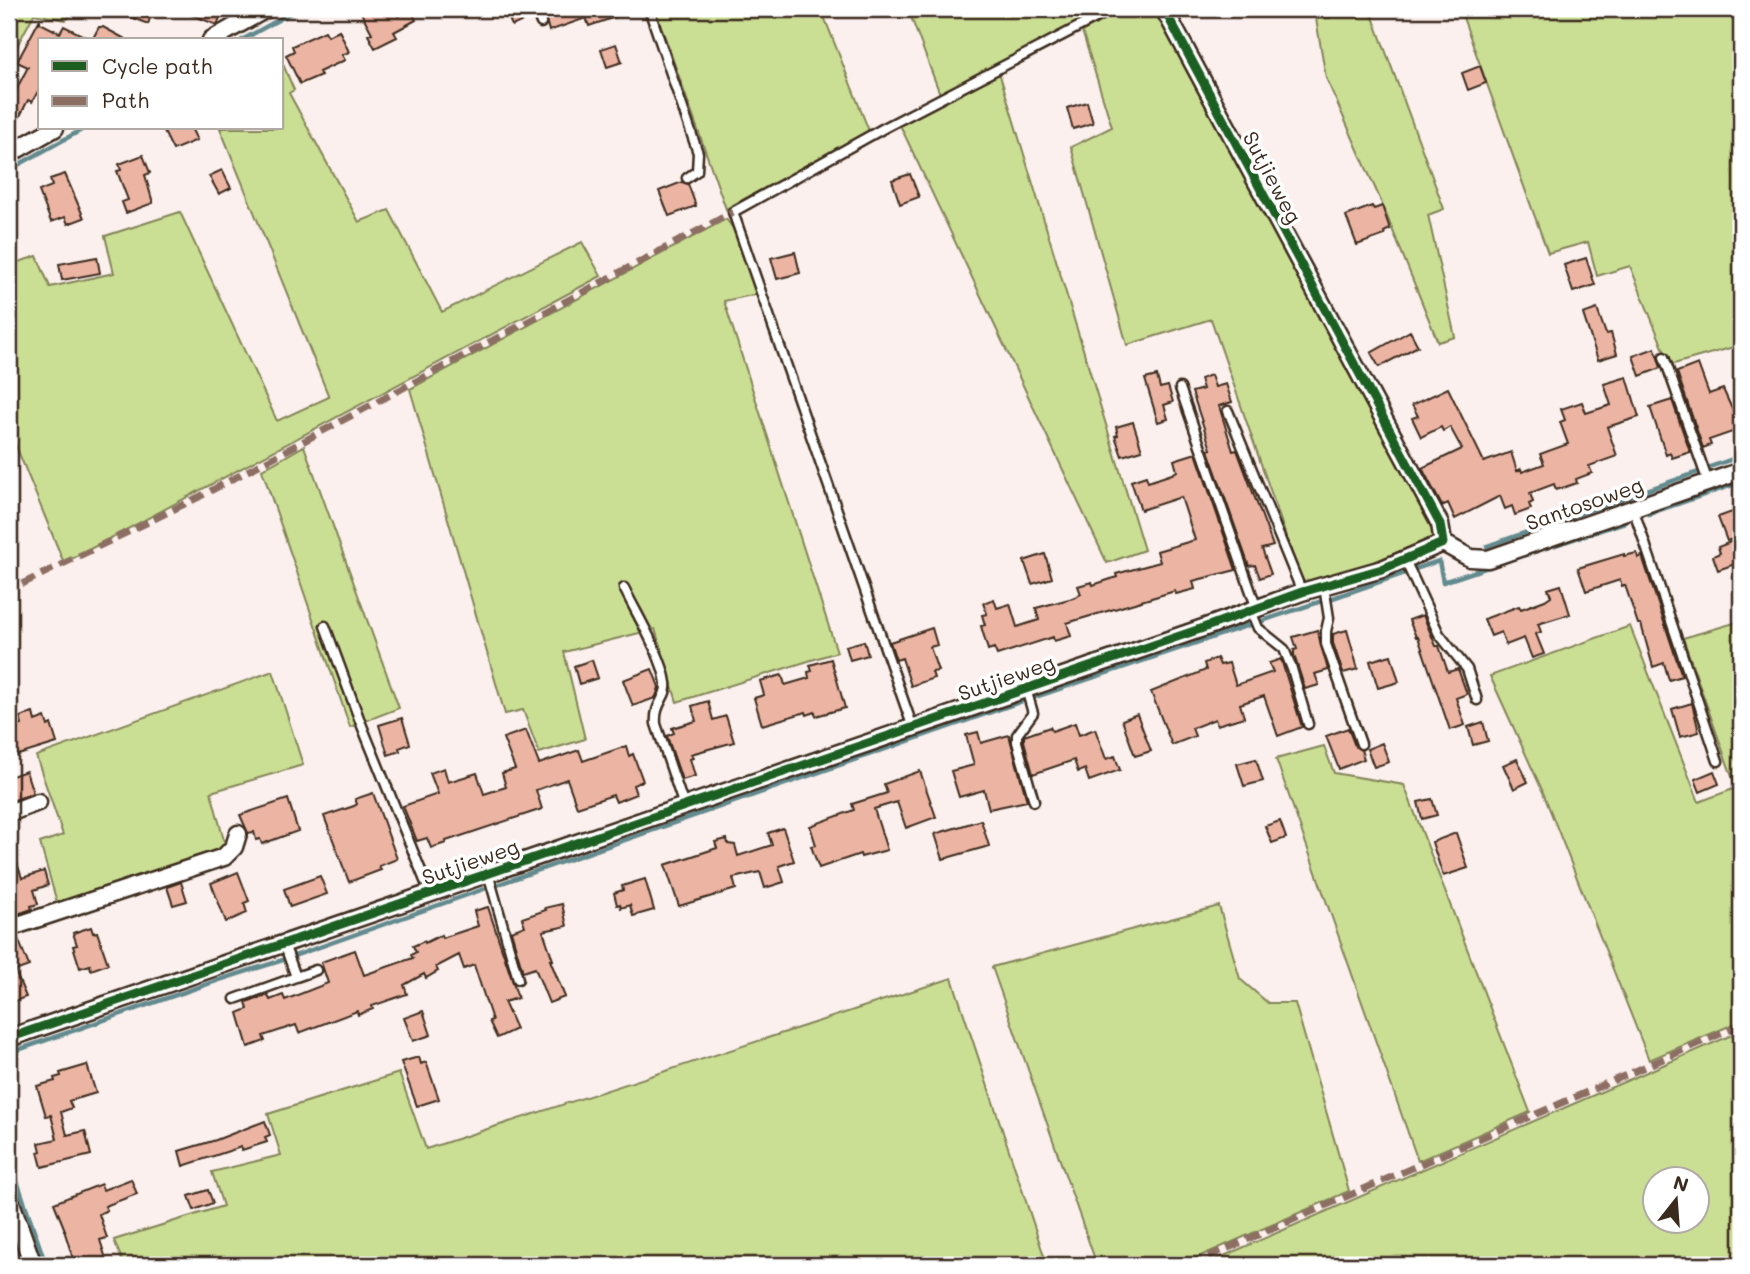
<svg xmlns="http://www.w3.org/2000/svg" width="1750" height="1274" font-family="Mali,sans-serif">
<rect width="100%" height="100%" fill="#fbf0ed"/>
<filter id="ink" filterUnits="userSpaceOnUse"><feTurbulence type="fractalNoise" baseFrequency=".0143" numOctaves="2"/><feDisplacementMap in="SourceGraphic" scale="14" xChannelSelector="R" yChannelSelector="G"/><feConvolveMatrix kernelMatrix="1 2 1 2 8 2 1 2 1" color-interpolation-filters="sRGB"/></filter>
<g filter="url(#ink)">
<path fill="#cbdf94" stroke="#838459" stroke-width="2" fill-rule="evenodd" d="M9,9H78L66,20L34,14L9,61Z
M655,9H821L869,131L726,209Z
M908,9H1108L940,94Z
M1126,9H1155L1430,517L1433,528L1431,541L1380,564L1303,585L1211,319L1127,345L1071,147L1112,127L1082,31Z
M1342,9H1370L1444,209L1428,215L1455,337L1438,342L1380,199L1326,78L1316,19L1329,18Z
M1460,9H1741V345L1670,365L1630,266L1597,276L1588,242L1548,253Z
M282,62L294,90L289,93L359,222L389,210L442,312L582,242L601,276L64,563L9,429V265L37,256L50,287L114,273L105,236L180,212L277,421L329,397L220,128H282Z
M999,72L1144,550L1107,563L899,123Z
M726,219L742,240L757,294L724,301L837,652L677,702L655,629L564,652L585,739L539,753L523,710L505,714L410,389Z
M304,446L399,708L350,727L262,470Z
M1741,621V1021L1649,1060L1542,790L1490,676L1630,626L1699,802L1736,788L1683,638Z
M273,671L303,765L211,792L226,848L58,906L40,843L63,835L36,756Z
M1324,746L1334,773L1404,785L1530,1112L1418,1161L1276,759Z
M1219,906L1240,979L1268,1003H1295L1349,1191L1180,1265H1097L992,967Z
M952,978L1047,1265H124L114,1240L223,1206L212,1172L281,1155L268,1114L399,1073L426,1149Z
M1741,1031V1265H1203ZM1656,1180H1698V1222H1656Z"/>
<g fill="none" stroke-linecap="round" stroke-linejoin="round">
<path stroke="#638b8f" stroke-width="4.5" d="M242,40L298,9
M9,170L85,128
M1707,468L1741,456
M1648,514L1741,482
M1487,546L1698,472
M1415,569L1439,561L1443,582L1625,522
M1330,599L1405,573
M1259,622L1322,601
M1035,697L1252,624
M499,884L1023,701
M294,956L487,888
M9,1053L219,980L283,960
M9,1158L46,1265"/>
</g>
<path fill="#ecb4a3" stroke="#3b2a1e" stroke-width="2" d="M111,9H153L148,24Z
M177,9H224L217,25Z
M359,9H395L398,16L411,10L416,20L394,32L397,37L375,48L368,35L372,33Z
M505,9H530L532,17L512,26Z
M543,9H633V11L589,26L586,18L549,31Z
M40,19V23L60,33L64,26L92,40L99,27H103L127,40H40V88L32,102L28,100L18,120L9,115V88L15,92L28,67L17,62Z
M339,30L349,52L342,55L345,60L319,72L321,75L300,84L286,55L294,51L292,46L325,31L328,36Z
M616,44L622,62L607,67L601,49Z
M1480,66L1486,83L1468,90L1462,73Z
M1087,102L1093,123L1073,129L1067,108Z
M162,128H191L197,140L173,150Z
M143,155L150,173L145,175L153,203L126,213L122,202L128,200L117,171L121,170L119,164Z
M222,170L231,188L219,194L209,176Z
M65,174L84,218L68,224L65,217L51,222L39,191L52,186L50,179Z
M910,174L919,197L900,204L892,180Z
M682,182L688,184L696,206L669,216L659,191Z
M1372,206L1374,209L1382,206L1390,229L1384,232L1385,235L1357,245L1346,216Z
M795,252L800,273L777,279L771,258Z
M97,257L100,273L62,280L59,264Z
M1586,258L1595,285L1573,292L1564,265Z
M1597,309L1606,334L1611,333L1617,354L1598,360L1583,314Z
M1410,331L1418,346L1379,367L1371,353Z
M1655,348L1661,368L1640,376L1633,356Z
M1698,364L1709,394L1723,389L1741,429L1709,440L1711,445L1703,448L1677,372Z
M1211,375L1215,387L1226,384L1232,402L1219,406L1233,451L1237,450L1273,546L1262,549L1271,574L1260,578L1255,565L1249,566L1208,450L1211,449L1192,392L1203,389L1200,379Z
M1157,376L1160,388L1168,386L1173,402L1164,405L1168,419L1158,422L1145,379Z
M1627,377L1639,417L1607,427L1617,456L1589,466L1592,473L1576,479L1577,483L1556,490L1554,484L1530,493L1533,502L1529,504L1531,509L1515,515L1512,506L1505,509L1500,496L1455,519L1448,503L1442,506L1422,468L1462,449L1450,427L1443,431L1441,427L1421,437L1412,418L1418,416L1412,405L1448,388L1484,462L1511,452L1517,471L1521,469L1522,472L1544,464L1540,454L1568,444L1560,422L1565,420L1561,409L1582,402L1586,413L1611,405L1604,384Z
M1672,400L1690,452L1672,458L1670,453L1666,455L1650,407Z
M1133,422L1142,450L1122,456L1115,436L1118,435L1116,427Z
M1196,453L1236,570L1193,581L1195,589L1176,594L1175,591L1067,623L1071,636L1054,641L1053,637L997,655L994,648L988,650L981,626L985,625L982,615L987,614L983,603L994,599L997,608L1010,604L1017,627L1039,620L1036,608L1073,598L1081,594L1078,586L1092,582L1093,585L1117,577L1116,574L1160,562L1157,551L1195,540L1181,497L1141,510L1131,481L1146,476L1148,482L1172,474L1177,471L1174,460Z
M1735,511L1736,514L1741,512V536L1727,541L1718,517Z
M1733,541L1741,562L1718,570L1713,556L1720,553L1718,547Z
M1637,553L1638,558L1642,556L1682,676L1669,680L1664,663L1653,667L1641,624H1638L1625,585L1622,586L1620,580L1586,591L1578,568L1624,554V556Z
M1045,554L1052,578L1032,584L1024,561Z
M1561,585L1570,614L1538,624L1541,632L1536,634L1544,654L1532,658L1524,638L1506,645L1501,632L1491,636L1484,619L1519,606L1521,609L1545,600L1551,596L1548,589Z
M1423,615L1436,646H1439L1448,672L1458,669L1467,694L1456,698L1465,725L1450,730L1418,637H1416L1409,620Z
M932,628L937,645L930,647L938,671L932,672L934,678L911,686L902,658L896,660L890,642Z
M1317,630L1328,670L1315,674L1319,685L1305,689L1294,655V650L1297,649L1293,637Z
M1347,630L1358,669L1343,673L1333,643V634Z
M864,641L868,655L850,660L846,646Z
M1391,655L1399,682L1378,688L1370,661Z
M1217,658L1220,665L1229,663L1236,685L1273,672L1269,663L1281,659L1302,727L1278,736L1264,696L1240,704L1244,717L1217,725L1215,719L1192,728L1195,736L1172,745L1151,692L1206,670L1204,663Z
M831,659L845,708L816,716L815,712L807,715L806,712L762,725L754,698L764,695L760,681L782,675L785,685L809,678L808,672L812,671L810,665Z
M592,660L598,678L579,684L574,666Z
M652,669L659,687L657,694L655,698L633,706L623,680Z
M708,701L713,720L726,716L734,742L691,754L693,758L690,759L695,776L682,780L667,736L674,733L672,728L696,721L692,706Z
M1692,703L1699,732L1680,737L1672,709Z
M33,713L35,721L45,717L48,726L51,724L57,743L9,758V747L18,744L12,729L22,725L20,717Z
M1137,714L1151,751L1135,756L1122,720Z
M402,718L410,744L399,748L400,751L388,755L379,725Z
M1483,722L1488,741L1473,745L1468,727Z
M1075,723L1079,735L1095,729L1106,759L1115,756L1120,770L1089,781L1085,769L1078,772L1074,760L1033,774L1024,741V736L1050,727L1052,731Z
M1348,728L1355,746L1361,750L1364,759L1339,769L1326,736Z
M526,730L539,764L579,750L583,761L626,746L629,756L633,754L643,781L633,785L636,794L616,802L613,795L577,807L567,779L536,790L542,809L446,841V843L431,848L427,838L417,841L403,806L438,794L430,773L444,768L448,782L477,773L484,794L506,787L502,773L515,769L503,738Z
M978,732L981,743L1009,735L1027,801L989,809L984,790L959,797L951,771L974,765L966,735Z
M1382,743L1389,762L1374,767L1367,749Z
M1256,759L1263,781L1244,786L1237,764Z
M1517,759L1528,782L1514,789L1503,765Z
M26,771L33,793L9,802V777Z
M920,771L936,817L906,828L897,802L874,809L887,850L861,857L860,854L819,868L811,846L816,845L810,826L854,810L852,804L887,793L884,784Z
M1714,771L1719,784L1700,792L1695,779Z
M373,793L397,859L379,866L381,870L349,882L324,816L354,806L357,804L355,799Z
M288,799L298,831L262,844L260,839L256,840L254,832L248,833L240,815Z
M1432,799L1437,815L1422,819L1418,802Z
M981,820L989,846L943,859L935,834Z
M1280,821L1286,838L1272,843L1265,826Z
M783,828L794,861L779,866L784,882L765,888L760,872L733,878L736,889L679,906L665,865L717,848L715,842L727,839L728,844L735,845L738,856L772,845L768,833Z
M1456,833L1468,868L1443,876L1432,842Z
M9,845H11L22,878L44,871L48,885L34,890L38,904L31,906L32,909L9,917Z
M238,872L249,901L244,903L247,913L226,922L211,883Z
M320,876L327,894L290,907L284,889Z
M645,879L654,910L633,916L630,905L621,908L620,904L617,905L614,893L623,890L622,886Z
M181,882L187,901L173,905L167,887Z
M562,904L567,926L543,931L553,960H550L565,997L549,1003L535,968L523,972L511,931L525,926L522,918L546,910L545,908Z
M488,907L518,998L504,1002L516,1029L497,1038L489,1021L492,1020L474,965L464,969L459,955L436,967L438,971L426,978L424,974L404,985L407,994L372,1006L373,1009L358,1015L357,1011L299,1033L296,1025L263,1036L265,1041L248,1047L238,1013L248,1009L246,1002L268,995L270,1000L283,995L285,1000L328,983L321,962L355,950L364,975L413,958L411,955L416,952L413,946L424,941L425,943L441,935L442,938L478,926L474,911Z
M91,927L93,933L97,932L108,964L91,970L90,965L80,968L73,946L77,945L73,933Z
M17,936L29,966L15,971L26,997L9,1003V938Z
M423,1011L431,1035L413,1041L404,1018Z
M419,1057L421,1064L426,1062L439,1099L417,1106L401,1062Z
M87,1065L96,1093L69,1101L72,1108L61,1112L67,1135L85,1131L91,1155L42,1167L38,1152L41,1151L39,1143L57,1139L51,1115L46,1116L37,1086L55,1081L54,1078L61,1076L60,1073Z
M265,1121L270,1135L265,1137L267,1142L242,1150L241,1147L183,1166L179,1151L216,1140Z
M131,1179L137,1194L105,1206L107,1210L99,1214L107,1238L100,1240L108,1265H75L64,1230H65L54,1203L101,1184L103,1190Z
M208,1190L213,1203L194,1210L189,1196Z"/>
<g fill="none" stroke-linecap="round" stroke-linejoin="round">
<g stroke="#3b2a1e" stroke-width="13">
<path id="lane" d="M536,9L541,23
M649,9L698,153L697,171L687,178
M1664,357L1708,482
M1180,388L1257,609
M1228,411L1302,592
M1633,508L1718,761
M1405,560L1439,634L1467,669L1477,700
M1324,586L1329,618L1326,631V644L1361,744
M624,588C636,613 663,657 666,683C668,698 654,702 656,724L684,806
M1251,611L1258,628L1284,649L1292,669L1308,724
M325,626L360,721L430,893
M1026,689L1033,713L1017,735V742L1034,801
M913,728L733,212L884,128L1113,9
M488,873L518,979
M296,977L316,970
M235,999L296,977L284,944"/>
</g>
<g stroke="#3b2a1e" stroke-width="21">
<path id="street" d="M1164,9L1440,524L1443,543
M211,40L266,9
M9,154L55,128
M1443,543L1470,558L1488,559L1741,471
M9,813L38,802
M9,928L224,857L234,847L238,834
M9,1038L1203,628L1302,592L1382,569L1443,543
M9,1197L33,1265"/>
</g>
<use href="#lane" stroke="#fff" stroke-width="8"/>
<use href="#street" stroke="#fff" stroke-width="16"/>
<path stroke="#8d6e63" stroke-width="7" stroke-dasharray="14 7" stroke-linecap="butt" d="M22,584L199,497L733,212
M1189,1265L1741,1025"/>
<g stroke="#fff" stroke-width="13">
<path id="cycleway" d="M9,1038L1203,628L1302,592L1382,569L1443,543L1440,524L1164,9"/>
</g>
<use href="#cycleway" stroke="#1b5e20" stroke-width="9"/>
</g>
</g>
<g text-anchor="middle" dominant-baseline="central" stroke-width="7" stroke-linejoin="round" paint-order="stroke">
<g font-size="21" fill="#3b2a1e" stroke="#fff">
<text transform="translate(1273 177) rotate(62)">Sutjieweg</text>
<text transform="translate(1584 503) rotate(-19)">Santosoweg</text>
<text transform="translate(1006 677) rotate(-19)">Sutjieweg</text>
<text transform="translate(470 861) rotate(-19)">Sutjieweg</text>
</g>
</g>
<rect width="1750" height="1274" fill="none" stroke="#fff" stroke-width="35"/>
<rect x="18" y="18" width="1715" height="1239" fill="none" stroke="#3b2a1e" stroke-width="2.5" filter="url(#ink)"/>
<rect x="38" y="38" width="245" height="91" fill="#ffffff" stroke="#b1aaa5" stroke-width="2"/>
<rect x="52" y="61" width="35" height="10" fill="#1b5e20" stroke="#b1aaa5" stroke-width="2"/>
<text x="102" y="74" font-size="21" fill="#3b2a1e">Cycle path</text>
<rect x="52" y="96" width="35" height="10" fill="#8d6e63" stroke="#b1aaa5" stroke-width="2"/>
<text x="102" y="108" font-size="21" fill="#3b2a1e">Path</text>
<g transform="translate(1676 1200) rotate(17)"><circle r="33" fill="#ffffff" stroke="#b1aaa5" stroke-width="2"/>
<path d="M0-5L12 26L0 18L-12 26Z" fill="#3b2a1e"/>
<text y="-10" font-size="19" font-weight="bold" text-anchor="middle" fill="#3b2a1e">N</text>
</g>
</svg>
